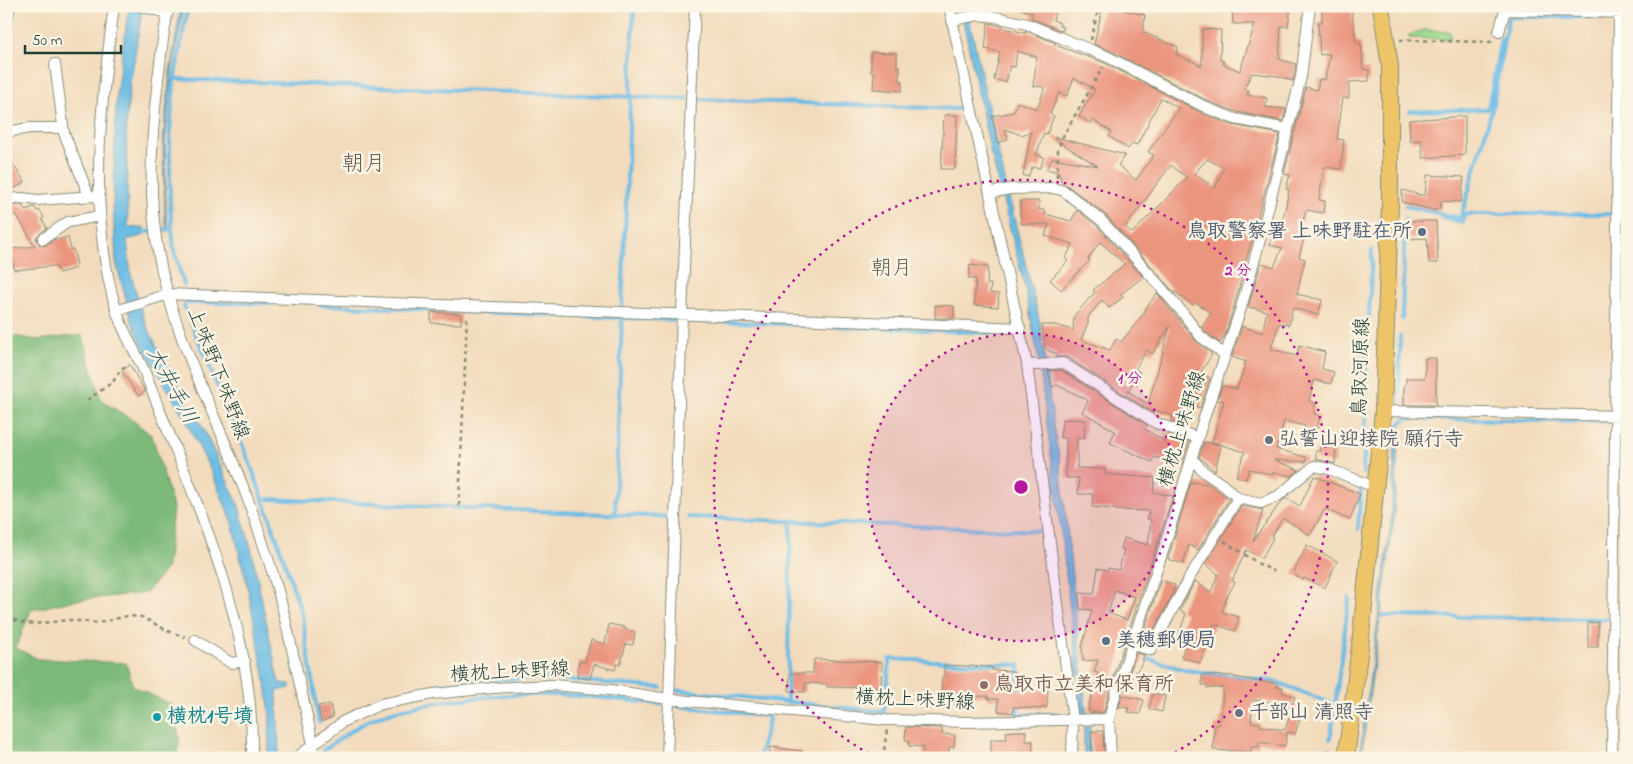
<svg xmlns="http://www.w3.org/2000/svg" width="1633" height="764" font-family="'Indie Flower','Klee One',sans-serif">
<rect width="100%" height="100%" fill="#fcf5e5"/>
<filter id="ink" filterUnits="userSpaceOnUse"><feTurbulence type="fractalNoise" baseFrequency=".02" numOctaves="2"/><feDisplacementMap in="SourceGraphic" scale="10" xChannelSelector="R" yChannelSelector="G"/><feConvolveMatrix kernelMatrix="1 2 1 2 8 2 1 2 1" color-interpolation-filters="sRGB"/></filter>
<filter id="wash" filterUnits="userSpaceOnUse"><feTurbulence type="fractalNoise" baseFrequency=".0096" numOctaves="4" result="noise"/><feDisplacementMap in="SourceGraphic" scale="20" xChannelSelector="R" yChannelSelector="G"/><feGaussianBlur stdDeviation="1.12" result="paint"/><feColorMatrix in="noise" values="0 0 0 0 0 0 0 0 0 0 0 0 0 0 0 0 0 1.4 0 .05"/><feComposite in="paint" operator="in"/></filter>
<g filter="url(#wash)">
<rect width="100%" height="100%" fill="#f2dbbc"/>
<path fill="#9cda90" stroke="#5e8c62" d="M1425,30L1450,32V39L1409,38V35Z"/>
<path fill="#7dba7a" stroke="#4e7c57" d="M6,335L37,340L82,335L101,400L135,422L152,436L173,507L167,567L146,593L76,600L31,610L16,648L38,659L126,663L133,686L174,706L179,738L178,758H6Z"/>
<path fill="#69bbe5" stroke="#447c8c" d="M129,6H143L130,84L126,124L128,225L130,228L144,227L143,236L129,239L127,241L131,275L144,319L157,347L206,434L238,504L251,548L279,683L290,684V688L278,691L277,693L279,758H268L270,720L268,696L247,584L231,519L211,471L185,419L142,345L132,322L116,262L113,206L115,126L117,88Z
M181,6H184L172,71L165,141L166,214L169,231H164L167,229L165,222L163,141L170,72Z
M960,6H966L970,22L998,152L1040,323L1054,430L1060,461L1086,710L1088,714L1082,715L1063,548L1039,362L1025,288L990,149Z
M1396,425H1399L1394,517L1361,758H1359L1391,523Z
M1090,726L1089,758H1084V727Z"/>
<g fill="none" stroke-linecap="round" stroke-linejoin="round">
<path stroke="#69bbe5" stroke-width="4" d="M177,79L687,99
M699,99L958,109
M1410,111L1488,109L1501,38
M1405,206L1460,218L1464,207L1492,110L1508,18L1515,17H1599
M1624,215H1627
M1441,217L1463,222L1465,214H1610
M139,233L168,229
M184,285L174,250L170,205V129L174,81L188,6
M186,303H271
M321,305L464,311
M184,306L249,461L271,521L302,614L319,723
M622,306L634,6
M470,312L677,320
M1369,317L1372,250
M1402,319L1405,219
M689,320L1000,333
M1366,401L1368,327
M1399,404L1400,336
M1626,422H1627
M1400,424L1406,418L1604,422
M1363,473L1366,413
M268,499L670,517
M615,513L622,319
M688,517L1038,531
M1358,529L1361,488
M1383,616L1606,619
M1620,618H1627
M1149,659L1185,670L1277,682L1335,705L1349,598
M435,685L499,679L548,678L661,688
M676,690L884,712L890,659L1019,665L1018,693
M787,701L791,521
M1017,703V715L1059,714
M678,706L768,716
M1330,739L1334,714
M323,758V750C343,737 362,721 385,714C437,699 505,693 558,695C592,696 627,700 661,704
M759,758L769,719
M1328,758L1329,749"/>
</g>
<g id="blocks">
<path fill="#eb957f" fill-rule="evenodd" d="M1014,6H1057L1053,20L1060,23L1059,26L1064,27L1062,31L1031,18L1033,14Z
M1103,6H1126L1124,10L1145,15L1143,32L1178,47L1176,54L1202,66V29L1221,30L1220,60L1224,61L1223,64L1240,71L1255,24H1233L1232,6H1291L1288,27L1281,26L1279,59L1296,64L1293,81L1277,76L1252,73L1244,89L1249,91L1247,95L1267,98L1265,107L1286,109L1283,121L1237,112L1212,103L1111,51L1094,44Z
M1322,6H1351L1356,41L1361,44L1363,69L1369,70V81L1349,82V98H1343L1337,139L1344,140L1341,169L1324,167L1319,200L1325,201L1323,213L1306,210L1300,233L1305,234L1299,257L1305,259L1297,294L1322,300L1318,315L1293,308L1289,325L1279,323L1271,349L1297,356L1299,345L1325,352L1322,369L1334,372L1331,384L1314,380L1309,401L1315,403L1314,414L1320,416L1316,432L1304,430L1305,426L1284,421L1276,449L1306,457V462L1274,460L1299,470L1292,476L1274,472L1273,475L1249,469L1246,479L1236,476L1245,452L1212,442L1224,401L1217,400L1222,386L1237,389L1246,362L1232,357L1242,326L1262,333L1267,311L1248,307L1261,263L1274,267L1282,248L1270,245L1273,234L1278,235L1286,206L1289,190L1286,189L1290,175L1284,174L1306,87L1317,90L1319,79L1325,80L1330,54L1320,55L1318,22H1322Z
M988,23L1003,26V28L1026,33V31L1056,43L1055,45L1105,63L1206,115L1233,125L1280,134L1234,306L1225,335L1220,343L1206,332L1202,327L1211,313L1195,302L1193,305L1172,290L1106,215L1068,186L1062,183L1059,172L1046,169L1053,158L1098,166L1054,139L1055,137L1125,155L1118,165L1136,180L1154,155L1148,152L1179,108L1161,98L1137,145L1132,143L1128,149L1109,136L1112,132L1093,120L1091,124L1079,116L1095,89L1074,78L1067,96L1059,93L1050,114L1054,116L1047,134L1044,133L1036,155L1044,157L1040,168L1032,167L1028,177L1023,175L1031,132L1021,135L1005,129L1008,139L998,143L992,116L1014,112L1017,102L1037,109L1045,87L1033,86L1037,57L1017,51L1015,67L1010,66L1006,82L994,80L1000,52L985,49ZM1207,159L1224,168L1215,188L1194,174ZM1171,165L1187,178L1132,233L1125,227Z
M871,52L897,53V67H900L899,80H902V91L873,89L874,72H871Z
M944,115H957L955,169H941Z
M1465,116V155L1423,158L1421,140L1410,141L1409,120Z
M6,154L25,182L12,190L13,192H6Z
M1427,175L1464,177L1461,202L1441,201L1440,209H1436V211L1402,202V190L1425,196Z
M1020,201H1039V210H1045V214L1071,221L1077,210L1096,225L1143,277L1121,294L1123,297L1109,308L1102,300L1088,317V323L1081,340L1110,350L1116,339L1121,342L1145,312L1144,311L1157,293L1196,341L1212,354L1201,372L1210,378L1200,408L1191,405L1184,426L1171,421L1173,416L1155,410L1153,413L1067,357H1056L1057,354L1045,349L1042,325H1055L1073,330L1074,316L1095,292L1093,290L1125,264L1100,242L1088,259L1090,260L1061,290L1050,280L1068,261L1065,259L1073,244L1045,236L1049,224H1021ZM1170,326L1153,387L1148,404L1128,391L1140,372L1135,369L1147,350L1152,354Z
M22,205L25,210L34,207L37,211L39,210L44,217L42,219L47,228L37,236L36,240L40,245L44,246L55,239L56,240L68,237L71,250L73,249L77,264L75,265L76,268L59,273L56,267L54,266L14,270L11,249L35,246L16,214L13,216L7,206Z
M1407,221H1436L1438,263H1429L1427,238L1407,239Z
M970,265L988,267L987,284H991L990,293L999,294L998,307L974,305L976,279H969Z
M935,305L954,306V318H935Z
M431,312L461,314V324L431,323Z
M1425,358H1436V405H1404V385L1406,384V378H1425Z
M130,365L145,392L138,396L122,371Z
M1061,370L1147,425L1145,429L1164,441L1167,434L1189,442L1182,465L1154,457L1152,462L1110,443L1115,431L1082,412L1088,401L1086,399L1057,385L1052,387L1048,371Z
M1070,419L1085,420L1084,439L1077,438V468L1105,469V474L1155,478L1153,492L1173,496L1110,687L1104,712H1093L1088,710L1098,673L1094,672L1098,660L1083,661L1082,646L1092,610L1080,609L1079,593L1094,594L1098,568L1108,570V568L1119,570L1124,550L1121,549L1124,538L1148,545L1151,519H1147L1149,511L1115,510V509L1092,507L1093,494H1078L1079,478H1066V438H1060L1062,420ZM1115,590L1135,597L1127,620L1108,613Z
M1204,442L1221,445L1215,471L1199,457Z
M1320,444H1336L1335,464L1316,459V451H1320Z
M1314,476L1360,494L1350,520L1325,509L1310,535L1283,518L1271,537L1273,538L1262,558L1246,550L1232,581L1235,582L1226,599L1222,612L1239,617L1235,631L1214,624L1200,663L1181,657L1185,646L1176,642L1186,614L1180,610L1195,581L1211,592L1218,574L1206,564L1240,508L1242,506L1263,510L1253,541L1280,503L1286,498L1300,506Z
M1191,482L1209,484L1229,499L1198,550L1189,545L1183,564L1168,559Z
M1307,545L1337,561L1325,588L1304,578L1303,580L1293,574Z
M1161,580L1175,585L1171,598L1147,642L1141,640Z
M1598,622V647H1588V623Z
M609,624L625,627L624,629L635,632L633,645L626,644L620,665L617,664L615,670L594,664L590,679L577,677L579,661L585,662L591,640L605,644Z
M1136,653L1144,655L1142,660H1144L1124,691Z
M814,659L882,662L881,688L827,687V684L805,683V692L789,691L790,673H813Z
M944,665L992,667V670L1014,671V689L1048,690L1047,707H1042L1041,709L1013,707V713L998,711V699H988V696L941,698L942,677H944Z
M1202,675L1234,676V677L1253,680V681L1277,683L1276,687H1283L1282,692L1295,697L1291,707L1279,703L1253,700L1251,722L1260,723V726L1285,730L1293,706L1303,709L1295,734L1287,732L1285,746L1259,742V747H1251V752L1213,750L1215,725H1219L1220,718H1221L1223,688H1207V685H1202Z
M1153,693L1165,696L1162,712L1149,709Z
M1122,695L1144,700L1140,714L1128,712L1129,708L1119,707Z
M330,704L333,717L321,722L318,706Z
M906,727L942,728V734L955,735L954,747H949V758H933V756L923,755V747L909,746V740H905Z
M1013,731H1026V741H1033L1032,758L991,757V739H1007L1006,732Z
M1091,731H1103L1104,758H1092Z
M770,747L802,751L801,758H770Z"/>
</g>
</g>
<g filter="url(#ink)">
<use href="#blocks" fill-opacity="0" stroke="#888c78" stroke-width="1"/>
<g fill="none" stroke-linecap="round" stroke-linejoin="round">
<g stroke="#888c78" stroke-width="12">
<path id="minor" d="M114,6C101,105 87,211 116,309C122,331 136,352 145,373C193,497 255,621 252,758
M138,6L168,13
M168,6C167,20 163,34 162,48C153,114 146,184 158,251C173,339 218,417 248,500C260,534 273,570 282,606C293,652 303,698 313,744V758
M949,6L1027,364L1073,721L1072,758
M1505,10L1627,13
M952,20L979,15L996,17L1027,24L1108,57L1209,109L1235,119L1288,129
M6,24L10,6
M1499,32L1506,6
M55,64L64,133L89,196
M6,132L30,128H63
M990,193L1010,189L1054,188L1064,191L1101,220L1146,270L1182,312L1201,337L1225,355
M6,199L22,198L37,200L95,196
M43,239L68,222L100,216
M116,311L168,294L1020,328
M1027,364L1037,365L1063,363L1156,423L1198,438
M1383,411L1627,416
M1192,459L1204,472L1223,485L1238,498L1261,503L1278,496L1314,466L1329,469L1375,487
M195,640L231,663L245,661
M1132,645L1151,650L1188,580L1238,498
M1109,719L1111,758
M296,758L344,721L381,704L433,694L493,688L552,685L611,690L668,699L886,720L967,722L1109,719L1117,689L1162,554L1203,421L1241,308L1262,233L1301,77L1310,6
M667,758L682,315L695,6
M1612,758L1619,13"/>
</g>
<g stroke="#888c78" stroke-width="18">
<path id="primary" d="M1346,758L1360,646L1383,411L1390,206V66L1381,6"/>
</g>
<path stroke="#888c78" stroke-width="2.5" stroke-dasharray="4 4" stroke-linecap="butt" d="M1091,40L1099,6
M1400,40L1492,42
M1057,177L1058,149L1063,136L1103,67
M87,400L113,382L121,369L129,364
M459,506L467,317
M1224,541L1259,564L1274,571
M6,616L20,622L34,624L69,620L98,623L127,616L142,617L168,631L185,637
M883,758L887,729"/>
<use href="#minor" stroke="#fff" stroke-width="10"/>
<use href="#primary" stroke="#eec469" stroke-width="16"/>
</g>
</g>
<circle cx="1021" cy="487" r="154" fill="#b5179e" fill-opacity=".12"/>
<g fill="none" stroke="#b5179e" stroke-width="2.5" stroke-dasharray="2.5 5">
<circle cx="1021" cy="487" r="154"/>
<path d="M875 757A307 307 0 1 1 1167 757"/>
</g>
<g fill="#5c6f8a" stroke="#fcf5e5" stroke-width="2">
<circle cx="1422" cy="232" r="5"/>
<circle cx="1106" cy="641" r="5"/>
</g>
<g fill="#6b7280" stroke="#fcf5e5" stroke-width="2">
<circle cx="1269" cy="440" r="5"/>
<circle cx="1239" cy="713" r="5"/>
</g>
<circle fill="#8d6e63" stroke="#fcf5e5" stroke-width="2" cx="984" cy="685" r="5"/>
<circle fill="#0f9aa8" stroke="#fcf5e5" stroke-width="2" cx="157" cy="717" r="5"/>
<g text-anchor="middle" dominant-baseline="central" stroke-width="5" stroke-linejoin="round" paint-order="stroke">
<g font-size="20" font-weight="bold" fill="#4e5e75" stroke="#fcf5e5" text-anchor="end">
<text x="1412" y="232">鳥取警察署 上味野駐在所</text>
<text x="1116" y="641" text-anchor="start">美穂郵便局</text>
</g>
<g font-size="20" fill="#1f3d34" stroke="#fcf5e5">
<text transform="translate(1362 367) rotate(-88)">鳥取河原線</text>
<text transform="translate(217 374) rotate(69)">上味野下味野線</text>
<text transform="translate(1183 429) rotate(-73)">横枕上味野線</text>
<text transform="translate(510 673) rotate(-3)">横枕上味野線</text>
<text transform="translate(915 701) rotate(3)">横枕上味野線</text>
</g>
<g font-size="20" font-weight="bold" fill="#5b616d" stroke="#fcf5e5" text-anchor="start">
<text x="1279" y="440">弘誓山迎接院 願行寺</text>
<text x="1249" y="713">千部山 清照寺</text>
</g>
<g font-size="20" font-weight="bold" fill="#785e54" stroke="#fcf5e5" text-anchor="start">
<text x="994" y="685">鳥取市立美和保育所</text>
</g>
<g font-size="20" font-weight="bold" fill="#0d838f" stroke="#fcf5e5" text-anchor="start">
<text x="167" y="717">横枕1号墳</text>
</g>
<g font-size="21" fill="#665c4e" stroke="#fcf5e5">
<text x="892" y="269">朝月</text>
</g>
<g font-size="21" font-style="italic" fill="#325c60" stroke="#fcf5e5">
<text transform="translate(171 386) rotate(62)">大井手川</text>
</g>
<g font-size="22" fill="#665c4e" stroke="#fcf5e5">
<text x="364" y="165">朝月</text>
</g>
</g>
<circle cx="1021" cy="487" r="8" fill="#b5179e" stroke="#fcf5e5" stroke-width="2.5"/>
<g font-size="15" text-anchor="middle" font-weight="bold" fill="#b5179e" stroke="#fcf5e5" stroke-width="5" stroke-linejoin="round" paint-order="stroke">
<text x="1238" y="275">2 分</text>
<text x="1130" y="383">1 分</text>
</g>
<rect width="1633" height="764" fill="none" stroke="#fcf5e5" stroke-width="25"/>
<path d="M25 45v8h96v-8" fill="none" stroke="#1f3d34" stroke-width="2.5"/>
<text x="32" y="45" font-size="15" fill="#1f3d34" stroke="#fcf5e5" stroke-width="4" paint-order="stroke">50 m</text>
</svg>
